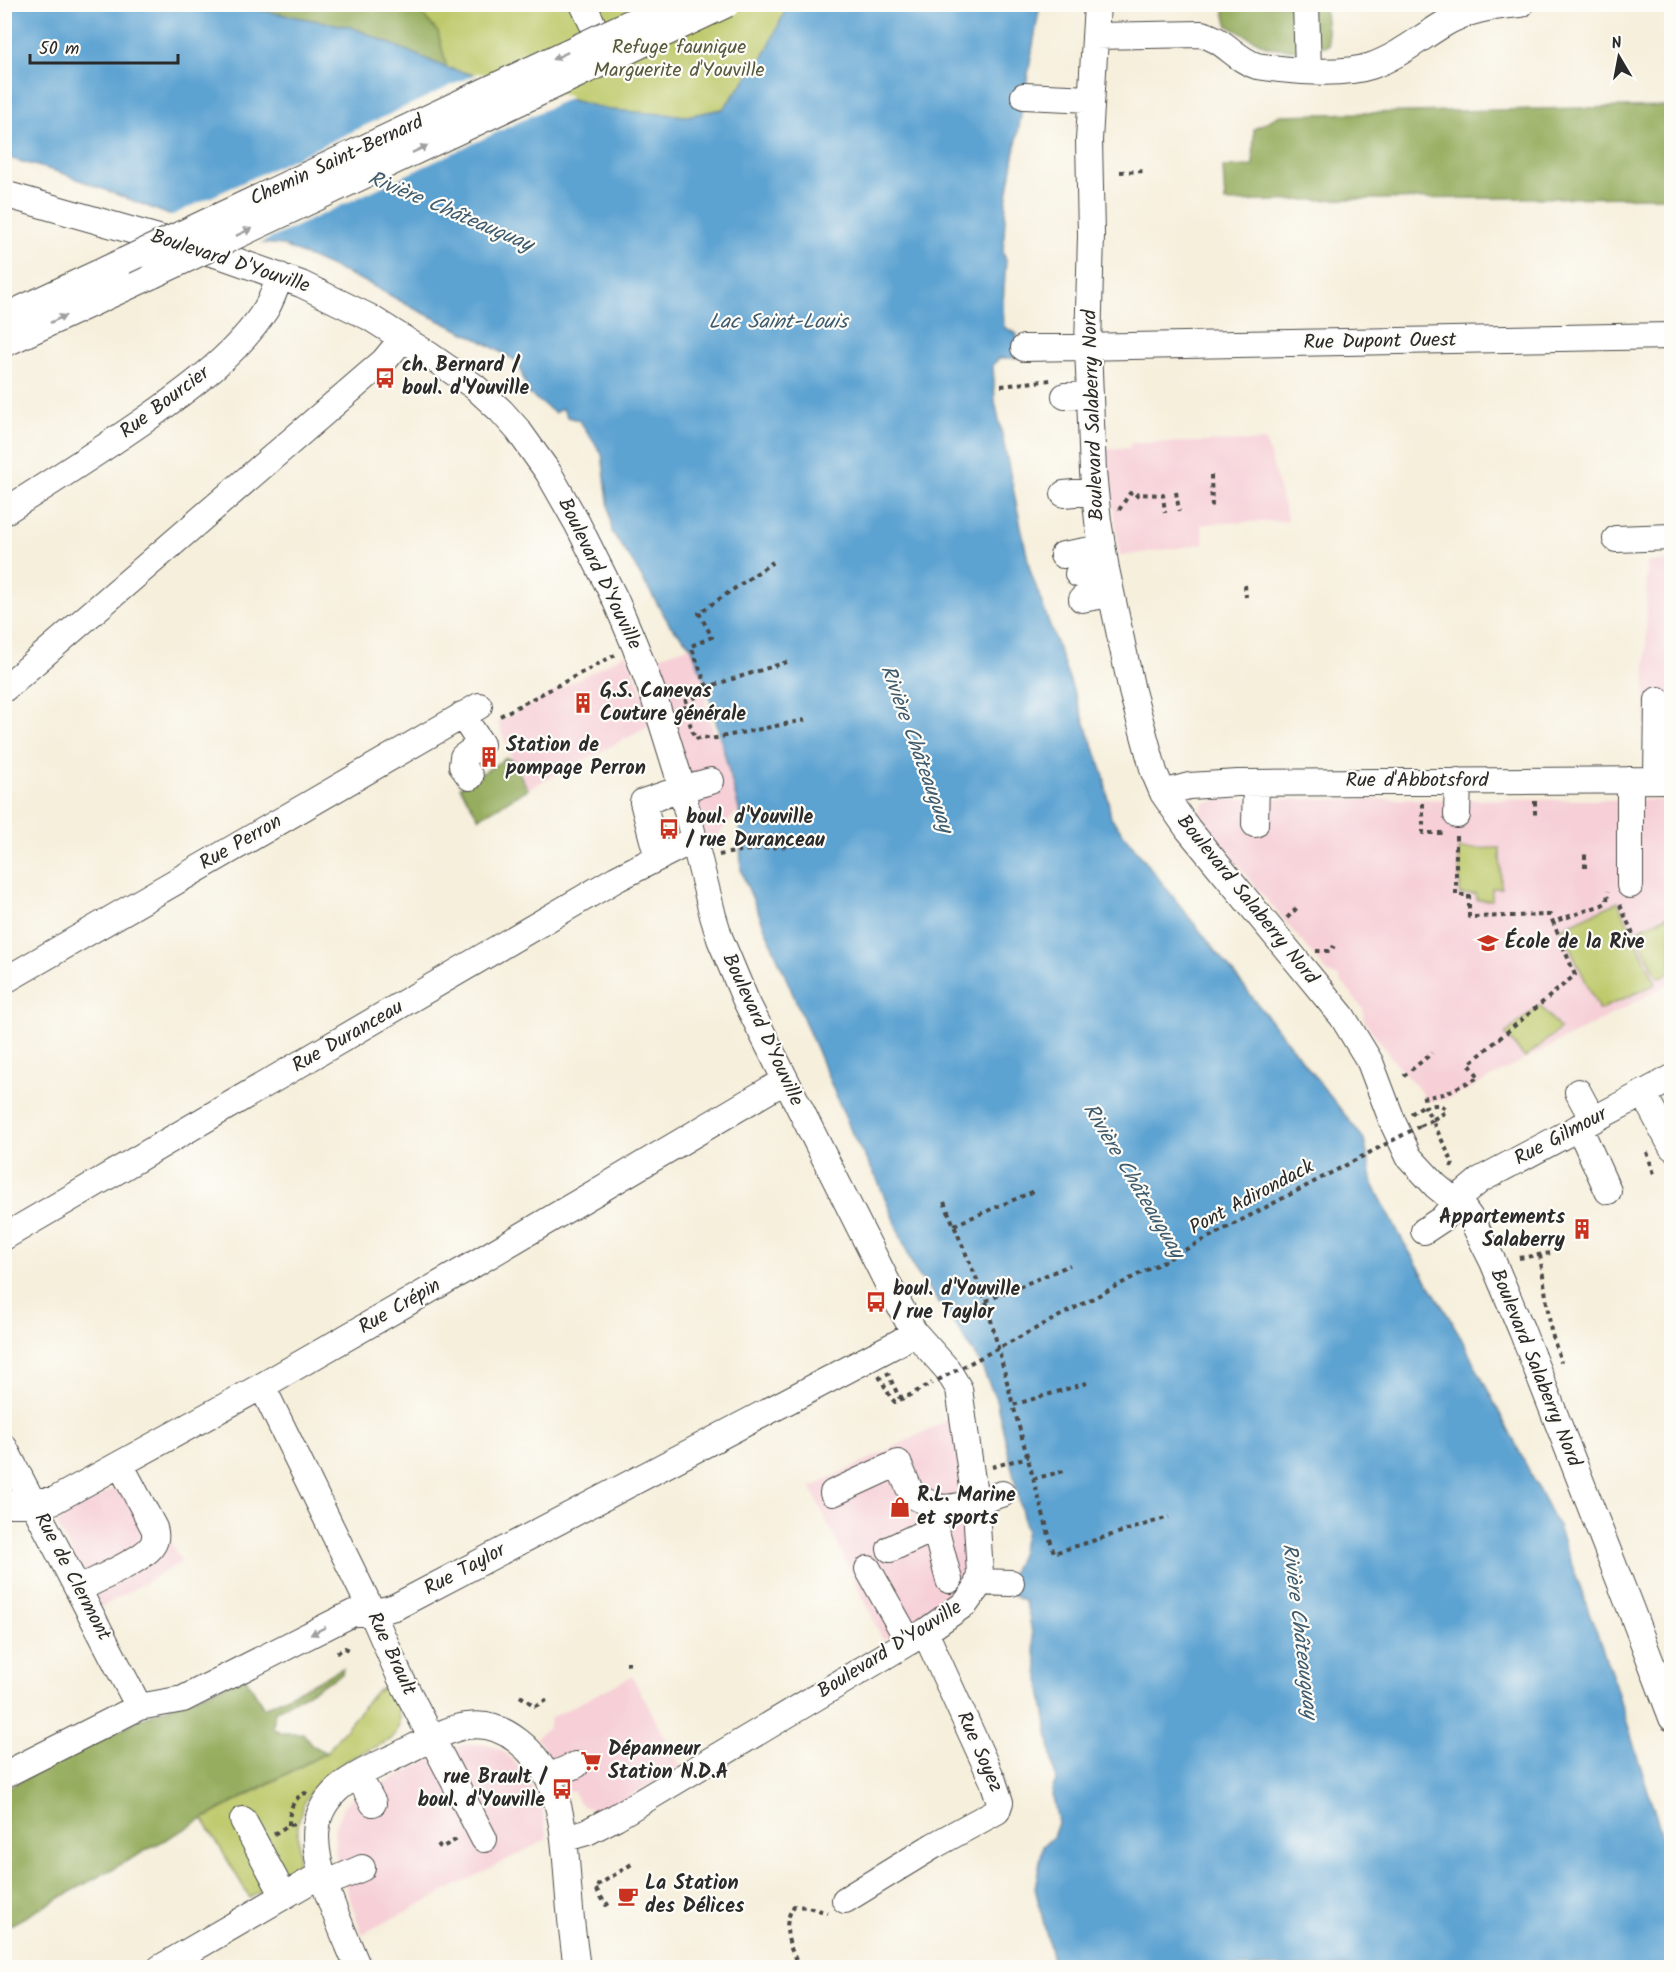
<svg xmlns="http://www.w3.org/2000/svg" width="1676" height="1972" font-family="Kalam,sans-serif">
<rect width="100%" height="100%" fill="#fdfcf7"/>
<filter id="ink" filterUnits="userSpaceOnUse"><feTurbulence type="fractalNoise" baseFrequency=".0167" numOctaves="2"/><feDisplacementMap in="SourceGraphic" scale="12" xChannelSelector="R" yChannelSelector="G"/><feConvolveMatrix kernelMatrix="1 2 1 2 8 2 1 2 1" color-interpolation-filters="sRGB"/></filter>
<filter id="wash" filterUnits="userSpaceOnUse"><feTurbulence type="fractalNoise" baseFrequency=".008" numOctaves="4" result="noise"/><feDisplacementMap in="SourceGraphic" scale="24" xChannelSelector="R" yChannelSelector="G"/><feGaussianBlur stdDeviation="1.35" result="paint"/><feColorMatrix in="noise" values="0 0 0 0 0 0 0 0 0 0 0 0 0 0 0 0 0 1.4 0 .05"/><feComposite in="paint" operator="in"/></filter>
<g filter="url(#wash)">
<rect width="100%" height="100%" fill="#f6efdc"/>
<path fill="#f6cfd7" d="M1266,441L1288,521L1216,523L1201,525L1204,544L1120,556L1105,449L1130,448V443Z
M1671,561V762L1645,763L1647,562Z
M691,646L707,687L705,703L714,733L719,737L739,809L706,849L650,660Z
M627,653L654,724L528,789L512,760L498,722Z
M1223,799L1671,800V983L1463,1092L1446,1099L1427,1102L1423,1094L1394,1061L1364,1020L1363,1009L1337,976L1329,974L1200,820L1198,817L1204,803Z
M952,1400L965,1504L967,1560L964,1583L956,1595L943,1605L883,1640L811,1488L948,1420Z
M136,1476L181,1562L100,1608L58,1526L59,1519Z
M632,1676L681,1767L610,1807L592,1809L585,1807L578,1802L574,1791L569,1792L550,1756L536,1738L548,1728L551,1718Z
M472,1744H485L496,1748L507,1754L519,1767L528,1779L542,1807L547,1839L362,1934L336,1857L334,1829L344,1806L352,1798L379,1785L461,1745Z"/>
<path fill="#bdc96b" stroke="#747a4b" stroke-width="1.5" d="M230,5H788L764,56L723,109L687,116L610,110L447,68Z
M1500,848L1501,888H1492V900H1477L1476,894L1460,895L1459,849Z
M1618,902L1656,984L1599,1010L1561,928Z
M1671,914V972L1658,978L1635,931Z
M1540,1005L1560,1029L1525,1058L1505,1034Z
M389,1685L401,1709L398,1711C400,1723 400,1730 390,1740C352,1758 309,1773 299,1819C295,1836 303,1853 295,1869L250,1898L203,1819L326,1753L374,1693Z"/>
<path fill="#96ad5f" stroke="#606c45" stroke-width="1.5" d="M230,5H414L438,32L447,68L351,27Z
M1222,5H1324L1329,45L1297,50L1268,47L1228,26Z
M1671,106V197L1354,199L1225,202L1223,167L1253,166L1254,129L1280,115Z
M506,758L512,760L528,789L479,818L460,787Z
M343,1668L342,1674L275,1711L273,1728L282,1733H303L311,1744L326,1753L263,1786L5,1928V1789L140,1719L245,1677L264,1708Z"/>
<path fill="#5da3d2" stroke="#44677e" stroke-width="1.5" d="M4,5H230L351,27L447,68L610,110L687,116L723,109L764,56L788,5H1040L1006,202L1003,253L1006,260L1003,303L1004,327L1017,334L1016,358H999L993,365L995,401L1030,570L1104,776L1111,818L1364,1139L1373,1184L1404,1243L1458,1332L1558,1527L1612,1675L1660,1829L1671,1880V1967H1053V1960L1035,1888L1043,1846L1053,1837L1058,1823L1052,1789L1056,1781L1029,1615L1025,1602L1013,1595L1009,1576C1017,1567 1024,1542 1026,1530L996,1399L980,1363L959,1330L914,1269L877,1179L854,1138L745,881L741,869L739,809L707,687L691,646L670,625L632,561L612,532L602,454L579,420L568,417L562,408L555,413L528,393L518,362L480,340L413,308L368,283L282,245L261,243L172,216L62,173L5,157Z"/>
<path fill="#f6efdc" d="M478,73L572,97L257,245L168,217Z"/>
</g>
<g filter="url(#ink)">
<g fill="none" stroke-linecap="round" stroke-linejoin="round">
<g stroke="#494846" stroke-width="28">
<path id="minor" d="M583,4L599,38
M1097,4L1089,140L1091,235L1088,347L1093,472L1098,521L1106,569L1132,691L1154,772L1163,793L1188,829L1342,1016L1370,1062L1393,1123L1409,1157L1436,1186L1463,1208L1473,1222L1493,1262L1522,1331L1631,1610L1672,1718
M1306,4L1308,70
M1095,36L1201,34C1224,39 1236,60 1257,66C1289,71 1341,76 1371,66C1397,57 1419,39 1442,25C1466,10 1493,6 1521,4
M1024,96L1091,99
M4,194L225,257L301,284L369,317L426,353L475,387L501,411L518,430L548,472L577,523L615,599L635,646L653,694L677,771L713,916L720,939L746,1001L891,1290L914,1332L947,1369L959,1389L976,1508L980,1574L976,1589L966,1603L925,1632L616,1817L587,1832L566,1838
M4,317L124,261
M4,344L153,275
M1024,348L1672,336
M1065,396L1089,395
M1064,494L1094,491
M4,512C53,481 102,450 149,417C191,387 238,353 266,309C272,299 276,287 280,276
M1616,539L1672,537
M1063,555L1102,548
M1078,574L1106,569
M1082,599L1111,594
M4,689L384,361L403,338
M462,715L481,744L463,757L462,766L470,777
M1630,780V885
M1657,780L1658,700
M1163,793L1189,786L1238,783L1672,780
M1457,815L1458,781
M1255,824L1256,783
M660,857L654,844L643,802L681,789L711,781
M4,981L479,706
M1578,1092L1593,1120
M1643,1093L1672,1147
M1579,1127L1608,1191
M1424,1231L1442,1219L1462,1195L1480,1180L1672,1078
M4,1237L616,879L683,845L694,842
M262,1386L366,1599L400,1677L484,1839
M4,1447L139,1707
M833,1493L898,1463L912,1495C920,1499 930,1504 939,1507C955,1511 986,1498 1002,1494
M4,1504H28L39,1501H53L262,1386L471,1266L784,1081
M935,1528L949,1580
M890,1549L935,1528V1505
M868,1569L909,1642
M978,1582L1011,1583
M79,1589C95,1580 143,1560 152,1546C156,1540 156,1534 154,1528L120,1464
M4,1775L139,1707L183,1699L353,1613H372L395,1607L900,1342L914,1332
M358,1775L373,1803
M548,1777L576,1765
M243,1820L284,1896
M325,1882L339,1878L362,1868
M845,1900L933,1846L997,1811L1000,1802L993,1781L925,1632
M160,1968L315,1878L323,1876
M358,1968C343,1930 310,1865 317,1825C323,1788 362,1772 392,1758C412,1749 446,1728 467,1726C485,1723 503,1729 518,1741C563,1776 564,1834 568,1886C570,1913 573,1940 577,1968"/>
</g>
<path stroke="#494846" stroke-width="4" stroke-dasharray="4.5 4.5" stroke-linecap="butt" d="M1120,172L1146,171
M1001,386L1051,380
M1211,475L1212,508
M1176,492L1179,511
M1119,510L1130,493L1135,497L1138,494L1163,495L1165,513
M1245,585L1246,597
M787,662L707,687L702,695L683,702L695,739L702,737L711,739L805,720
M707,687L691,646L712,637L699,613L773,562
M500,716L615,655
M1535,801V818
M1423,803V833H1445
M1456,836V895H1469V917L1550,915L1553,922
M719,855L740,851L825,842
M1585,868V853
M1620,905L1632,932L1635,931
M1287,918L1299,906
M1316,951H1330L1334,946
M1404,1076L1432,1053
M1422,1098L1444,1094L1479,1077L1469,1064L1575,975L1553,922L1602,905L1607,902L1608,891
M1411,1114L1424,1105
M1420,1126L1432,1120L1425,1107C1432,1105 1444,1102 1446,1112L1432,1120L1453,1163L1450,1170
M1647,1152L1655,1177
M944,1202L986,1301L1013,1405
M954,1225L1037,1190
M1540,1255L1551,1331L1561,1362
M1519,1258L1551,1253
M986,1301L1070,1265
M887,1372L899,1397L908,1396L932,1383
M879,1376L891,1398L895,1402L908,1396
M1087,1383L1013,1405L1054,1553L1169,1517
M992,1467L1028,1457
M1033,1479L1064,1471
M337,1653L345,1648L351,1651
M628,1661V1670
M520,1696L535,1706L550,1698
M289,1825C289,1811 292,1799 305,1793L307,1794
M274,1834L289,1825L297,1824
M438,1844L441,1848L459,1838
M609,1903L606,1905L595,1887L635,1862
M800,1968C790,1949 780,1926 794,1906L808,1907L828,1913"/>
<use href="#minor" stroke="#fff" stroke-width="26"/>
<g stroke="#494846" stroke-width="28" stroke-linecap="butt">
<path id="minor-bridge" d="M124,261L670,4
M153,275L727,4"/>
</g>
<path stroke="#494846" stroke-width="4" stroke-dasharray="4.5 4.5" stroke-linecap="butt" d="M938,1380L1420,1126"/>
<use href="#minor-bridge" stroke="#fff" stroke-width="26"/>
</g>
<defs><path id="oneway-solid" d="M-6-.8H1V-3.2L6.5 0L1 3.2V.8H-6Z" transform="scale(1.5)"/></defs>
<g fill="#a0a0a0">
<use href="#oneway-solid" transform="translate(560 56) rotate(155)"/>
<use href="#oneway-solid" transform="translate(420 149) rotate(-25)"/>
<use href="#oneway-solid" transform="translate(244 232) rotate(-25)"/>
<use href="#oneway-solid" transform="translate(58 319) rotate(-25)"/>
<use href="#oneway-solid" transform="translate(318 1631) rotate(153)"/>
</g>
</g>
<defs>
<g id="bus-bare" transform="scale(1.62)"><path d="M-5-6H5V4H4V6H2V4H-2V6H-4V4H-5ZM-3.5-4V0h7V-4ZM-3.5 1.2v1.5H-2V1.2ZM2 1.2v1.5H3.5V1.2Z" fill="#c8321e" stroke="#fdfcf7" stroke-width="2.5" paint-order="stroke"/></g>
<g id="building-bare" transform="scale(1.62)"><path d="M-4-6H4V6H1V3H-1V6H-4ZM-2.5-4.3h1.7v1.8h-1.7ZM.8-4.3h1.7v1.8H.8ZM-2.5-1h1.7V.8h-1.7ZM.8-1h1.7V.8H.8Z" fill="#c8321e" stroke="#fdfcf7" stroke-width="2.5" paint-order="stroke"/></g>
<g id="school-bare" transform="scale(1.62)"><path d="M0-5L7-2L0 1L-7-2ZM-4 1L0 2.5L4 1V4Q0 6-4 4Z" fill="#c8321e" stroke="#fdfcf7" stroke-width="2.5" paint-order="stroke"/></g>
<g id="shop-bare" transform="scale(1.62)"><path d="M-5-2.5h2.3a2.7 3.5 0 0 1 5.4 0H5L5.5 6h-11ZM-1.5-2.5h3a1.5 2.3 0 0 0-3 0Z" fill="#c8321e" stroke="#fdfcf7" stroke-width="2.5" paint-order="stroke"/></g>
<g id="supermarket-bare" transform="scale(1.62)"><path d="M-6-5.5h2.5l.6 2H6L4.5 2H-2.5L-4.4-4H-6ZM-1.5 3.2a1.3 1.3 0 1 0 .1 0ZM3 3.2a1.3 1.3 0 1 0 .1 0Z" fill="#c8321e" stroke="#fdfcf7" stroke-width="2.5" paint-order="stroke"/></g>
<g id="cafe-bare" transform="scale(1.62)"><path d="M-5.5-4.5H6V0H3Q3 3.5 0 3.5H-2.5Q-5.5 3.5-5.5 0ZM3-3.2v2h1.7v-2ZM-6 4.5H4V6H-6Z" fill="#c8321e" stroke="#fdfcf7" stroke-width="2.5" paint-order="stroke"/></g>
</defs>
<g fill-rule="evenodd">
<use href="#bus-bare" x="385" y="378"/>
<use href="#building-bare" x="583" y="703"/>
<use href="#building-bare" x="489" y="757"/>
<use href="#bus-bare" x="669" y="829"/>
<use href="#school-bare" x="1488" y="943"/>
<use href="#building-bare" x="1582" y="1229"/>
<use href="#bus-bare" x="876" y="1302"/>
<use href="#shop-bare" x="900" y="1507"/>
<use href="#supermarket-bare" x="591" y="1761"/>
<use href="#bus-bare" x="562" y="1789"/>
<use href="#cafe-bare" x="628" y="1896"/>
</g>
<g text-anchor="middle" dominant-baseline="central" stroke-width="4.5" stroke-linejoin="round" paint-order="stroke">
<g font-size="20" fill="#575a3e" stroke="#fdfcf7">
<text x="679" y="48">Refuge faunique<tspan x="679" dy="23">Marguerite d'Youville</tspan></text>
</g>
<g font-size="20" fill="#2b2b2b" stroke="#fdfcf7">
<text transform="translate(337 161) rotate(-25)">Chemin Saint-Bernard</text>
<text transform="translate(230 262) rotate(18)">Boulevard D'Youville</text>
<text transform="translate(1380 342) rotate(-1)">Rue Dupont Ouest</text>
<text transform="translate(165 403) rotate(-37)">Rue Bourcier</text>
<text transform="translate(1094 415) rotate(-92)">Boulevard Salaberry Nord</text>
<text transform="translate(599 574) rotate(64)">Boulevard D'Youville</text>
<text x="1417" y="781">Rue d'Abbotsford</text>
<text transform="translate(241 843) rotate(-30)">Rue Perron</text>
<text transform="translate(1247 900) rotate(51)">Boulevard Salaberry Nord</text>
<text transform="translate(762 1030) rotate(65)">Boulevard D'Youville</text>
<text transform="translate(348 1037) rotate(-30)">Rue Duranceau</text>
<text transform="translate(1561 1137) rotate(-28)">Rue Gilmour</text>
<text transform="translate(1252 1198) rotate(-28)">Pont Adirondack</text>
<text transform="translate(400 1307) rotate(-30)">Rue Crépin</text>
<text transform="translate(1535 1368) rotate(68)">Boulevard Salaberry Nord</text>
<text transform="translate(465 1570) rotate(-28)">Rue Taylor</text>
<text transform="translate(72 1577) rotate(62)">Rue de Clermont</text>
<text transform="translate(890 1650) rotate(-32)">Boulevard D'Youville</text>
<text transform="translate(391 1654) rotate(65)">Rue Brault</text>
<text transform="translate(979 1752) rotate(66)">Rue Soyez</text>
</g>
<g font-size="20" font-weight="bold" fill="#2b2b2b" stroke="#fdfcf7" text-anchor="start">
<text x="402" y="366">ch. Bernard /<tspan x="402" dy="23">boul. d'Youville</tspan></text>
<text x="600" y="692">G.S. Canevas<tspan x="600" dy="23">Couture générale</tspan></text>
<text x="506" y="746">Station de<tspan x="506" dy="23">pompage Perron</tspan></text>
<text x="686" y="818">boul. d'Youville<tspan x="686" dy="23">/ rue Duranceau</tspan></text>
<text x="1505" y="943">École de la Rive</text>
<text x="1565" y="1218" text-anchor="end">Appartements<tspan x="1565" dy="23">Salaberry</tspan></text>
<text x="893" y="1290">boul. d'Youville<tspan x="893" dy="23">/ rue Taylor</tspan></text>
<text x="917" y="1496">R.L. Marine<tspan x="917" dy="23">et sports</tspan></text>
<text x="608" y="1750">Dépanneur<tspan x="608" dy="23">Station N.D.A</tspan></text>
<text x="545" y="1778" text-anchor="end">rue Brault /<tspan x="545" dy="23">boul. d'Youville</tspan></text>
<text x="645" y="1884">La Station<tspan x="645" dy="23">des Délices</tspan></text>
</g>
<g font-size="21" font-style="italic" fill="#3f5b6e" stroke="#fdfcf7">
<text transform="translate(450 212) rotate(23)">Rivière Châteauguay</text>
<text x="778" y="322">Lac Saint-Louis</text>
<text transform="translate(916 749) rotate(70)">Rivière Châteauguay</text>
<text transform="translate(1133 1181) rotate(59)">Rivière Châteauguay</text>
<text transform="translate(1299 1631) rotate(83)">Rivière Châteauguay</text>
</g>
</g>
<rect width="1676" height="1972" fill="none" stroke="#fdfcf7" stroke-width="24"/>
<g transform="translate(1619 57) rotate(350)" stroke="#fdfcf7" stroke-width="4.5" paint-order="stroke">
<path d="M0-4.5L10 22L0 15L-10 22Z" fill="#2b2b2b"/>
<text y="-9" font-size="16" font-weight="bold" text-anchor="middle" fill="#2b2b2b">N</text>
</g>
<path d="M30 54v9h148v-9" fill="none" stroke="#2b2b2b" stroke-width="3"/>
<text x="39" y="54" font-size="18" fill="#2b2b2b" stroke="#fdfcf7" stroke-width="4.5" paint-order="stroke">50 m</text>
</svg>
